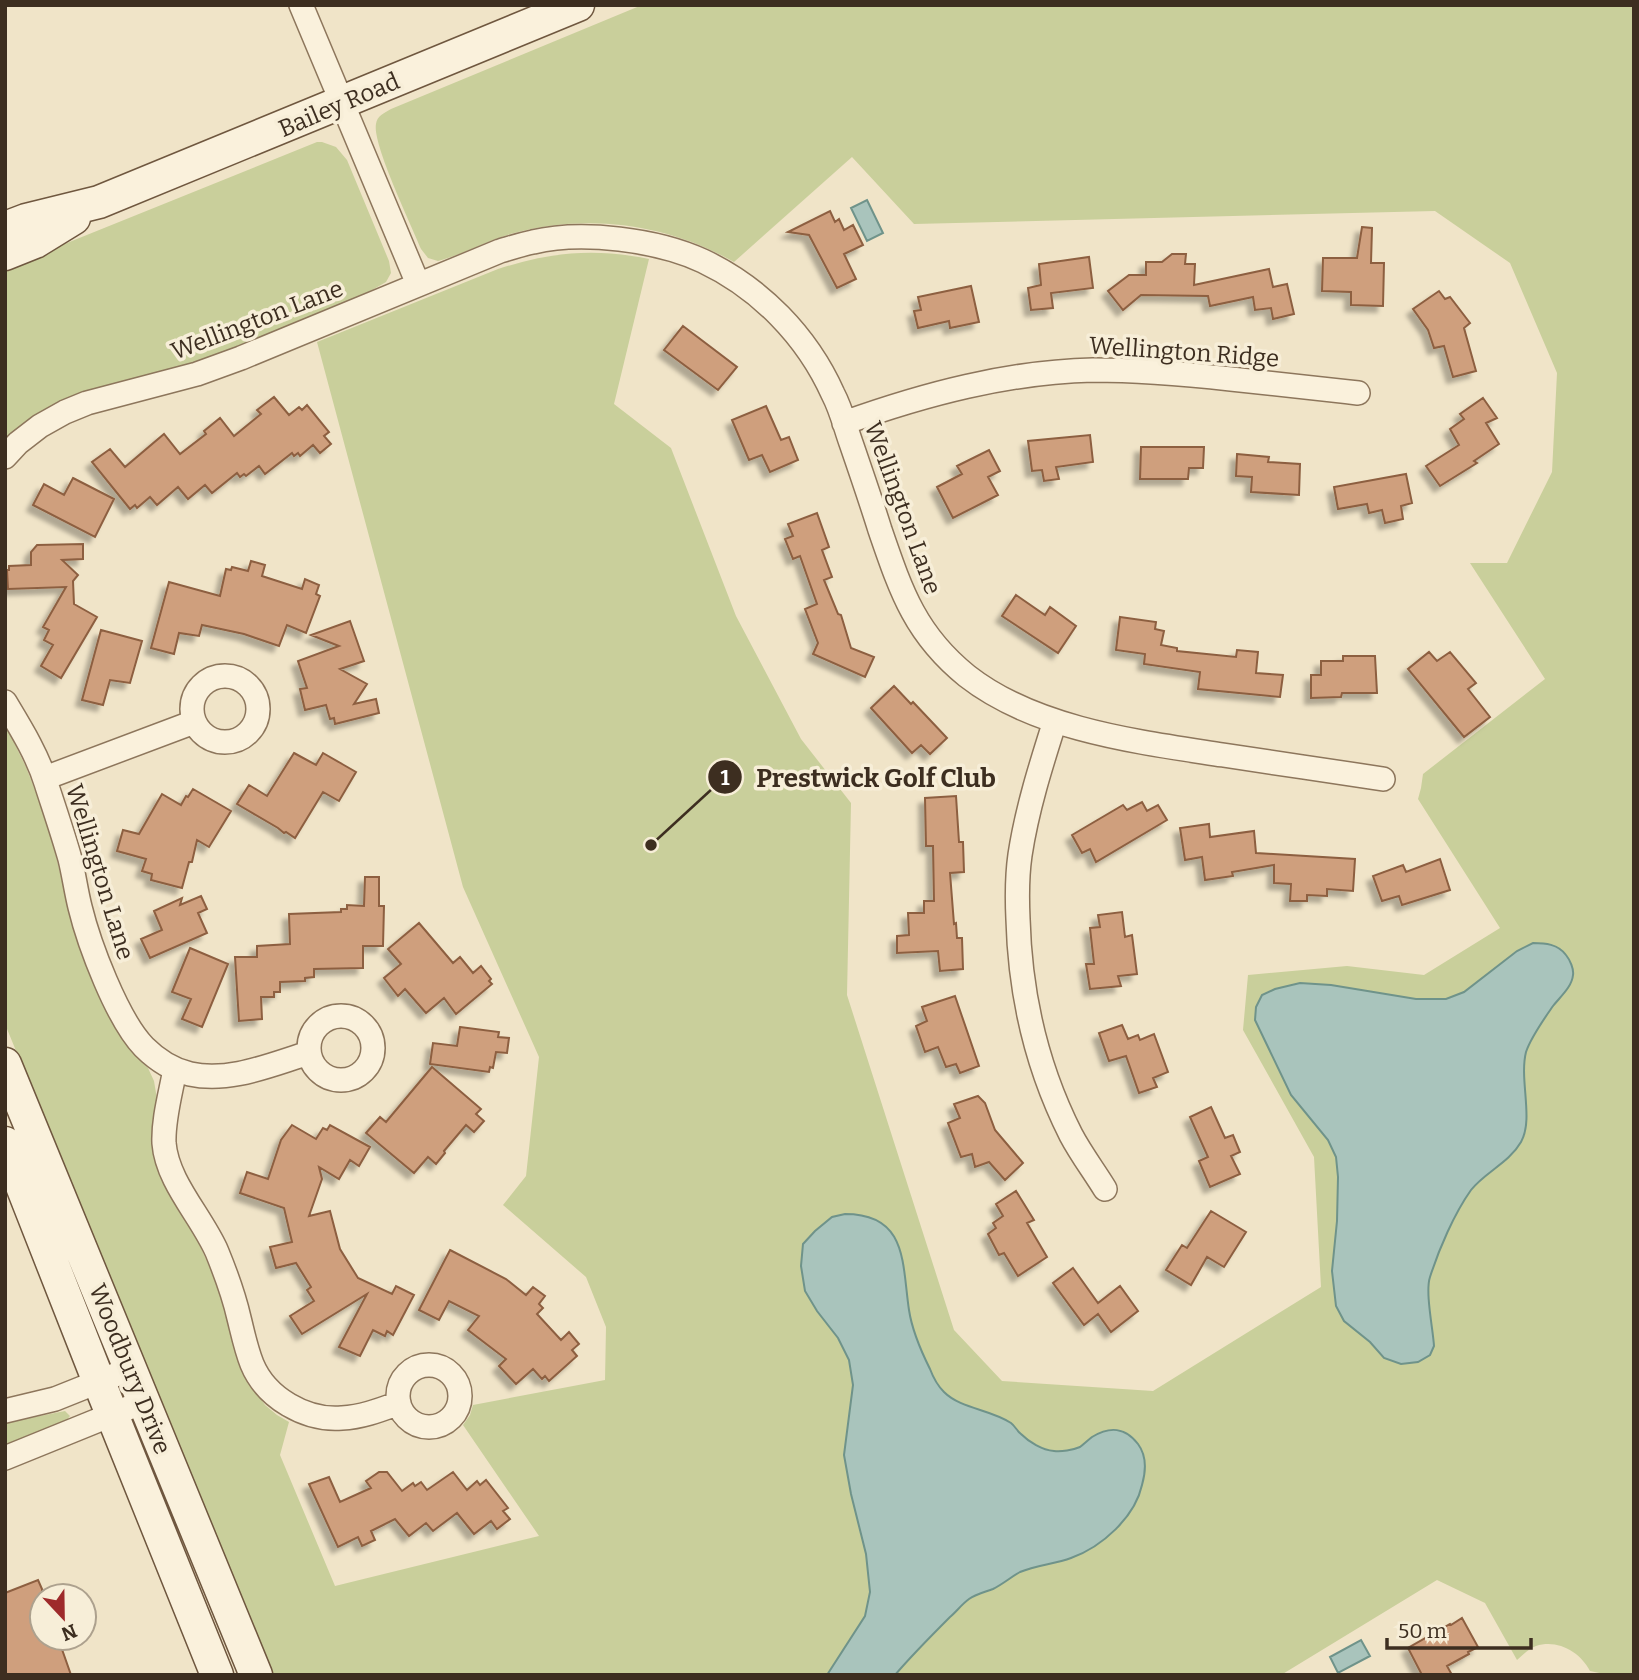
<svg xmlns="http://www.w3.org/2000/svg" width="1639" height="1680" font-family="Bitter,serif">
<defs>
<filter id="shadow"><feDropShadow dx="-6" dy="6" stdDeviation="2" flood-color="#0004"/></filter>
</defs>
<rect width="100%" height="100%" fill="#f0e4c8"/>
<path fill="#c9cf9b" d="M642,5H1634V1675H1609L1590,1671C1580,1652 1558,1639 1536,1646C1528,1649 1523,1655 1517,1660L1485,1603L1437,1580L1281,1675H272L5,1024V724L26,767L42,808L51,836L74,930L96,985L119,1034L132,1052L148,1068L154,1081L157,1099L155,1116L172,1197L199,1244L211,1270L224,1307L237,1355L247,1378L265,1405L277,1415L289,1422L280,1455L335,1586L539,1536L463,1425L470,1415L473,1405L605,1380L606,1327L586,1277L503,1205L526,1176L539,1057L463,887L317,342L498,269C551,252 594,248 649,259L614,404L671,448L736,616L801,739L851,803L847,995L954,1330L1002,1381L1153,1391L1321,1287L1314,1157L1243,1030L1248,975L1347,966L1424,975L1500,928L1418,799L1421,788L1423,774L1545,679L1470,563H1507L1552,472L1557,373L1510,263L1435,211L914,224L852,157L734,262C668,224 589,213 514,233C488,240 464,254 438,261L428,258L421,249C412,226 372,144 376,124C377,116 384,113 391,109Z
M317,142H322L336,147L347,160L389,261L391,273L386,282L360,297L222,353L177,368L76,395L39,413L5,439V268Z
M65,1411L70,1416L66,1421L5,1446V1423Z"/>
<path fill="#a9c4bc" stroke="#6f938a" stroke-width="2" d="M867,200L883,233L867,241L851,208Z
M1533,943C1545,943 1558,944 1566,955C1570,960 1574,969 1573,975C1572,987 1560,997 1553,1006C1544,1019 1531,1037 1526,1052C1519,1080 1534,1119 1521,1142C1509,1163 1485,1172 1471,1190C1454,1214 1439,1249 1430,1277C1425,1292 1433,1329 1434,1346L1430,1355L1418,1362L1401,1364L1384,1358L1370,1342L1344,1321L1336,1306L1332,1271L1337,1221L1338,1177L1336,1157L1328,1140L1291,1095L1255,1020L1256,1007L1262,995L1275,989L1300,983L1331,985L1416,999H1446L1464,992L1517,951Z
M845,1214C908,1214 902,1264 909,1310C912,1330 921,1351 930,1369C933,1377 938,1386 944,1392C961,1409 990,1409 1011,1423C1015,1426 1017,1431 1021,1434C1029,1442 1042,1450 1054,1451C1061,1452 1073,1450 1080,1447C1084,1444 1088,1440 1092,1437C1110,1426 1125,1427 1138,1444C1147,1456 1146,1471 1142,1485C1135,1517 1102,1547 1071,1558C1055,1564 1036,1565 1020,1572C1011,1577 1003,1584 993,1589C985,1592 976,1594 969,1599C962,1604 956,1612 950,1617C931,1636 912,1655 895,1675H827L865,1616L870,1592L866,1554L851,1494L844,1455L853,1385L849,1360L838,1338L817,1311L805,1291L801,1266L803,1244L815,1231L832,1217Z
M1361,1640L1370,1656L1338,1673L1330,1657Z"/>
<path fill="#cf9f7d" stroke="#8d5f41" stroke-width="2" filter="url(#shadow)" d="M830,211L835,222L839,219L844,230L853,225L863,245L844,254L856,279L837,288L809,235L788,232Z
M1362,227L1372,228L1371,263H1384L1383,306L1351,305V292L1322,291L1323,258H1357Z
M1172,254H1186L1185,264H1195L1194,285L1269,269L1273,287L1287,284L1294,314L1273,319L1271,308L1255,310L1253,297L1210,306L1208,296L1141,295L1123,310L1108,291L1129,275H1146V262H1162Z
M1089,257L1093,288L1051,293L1053,308L1031,310L1028,288L1041,285L1039,264Z
M971,286L979,322L950,328L949,321L918,328L914,311L921,310L918,297Z
M1439,291L1445,299L1450,297L1470,323L1464,328L1476,371L1453,377L1444,346L1434,348L1428,330L1413,309Z
M683,326L737,367L718,390L664,350Z
M274,397L289,415L299,407L302,410L307,405L329,432L324,436L331,444L320,453L313,445L300,456L298,453L294,456L292,453L265,474L259,466L246,476L244,474L240,477L237,473L212,493L205,485L188,499L178,487L157,505L150,497L137,508L135,505L130,509L92,462L110,449L125,467L164,434L180,454L206,434L204,431L220,418L234,436L261,414L257,410Z
M1483,398L1497,418L1486,423L1499,444L1474,461L1477,463L1440,486L1426,466L1459,445L1450,429L1464,419L1460,414Z
M766,406L781,440L789,437L798,460L770,472L762,455L749,460L732,420Z
M1090,435L1093,462L1056,467L1059,479L1044,481L1042,470L1032,471L1028,441Z
M1141,447H1204L1203,468H1189L1188,479H1140Z
M989,450L1000,471L988,477L998,495L953,518L937,487L962,474L957,466Z
M1237,454L1269,457L1268,462L1300,464L1299,495L1251,492L1252,477L1236,476Z
M1406,474L1412,503L1401,506L1403,519L1385,523L1382,510L1369,513L1367,504L1338,509L1334,487Z
M73,478L114,499L95,537L33,505L44,484L64,495Z
M817,513L829,547L822,550L832,577L824,580L838,614L841,615L851,648L874,657L865,677L813,654L818,643L805,609L817,604L800,556L793,559L785,539L793,536L788,524Z
M83,544V559L62,560L78,575L73,581L74,604L97,617L61,678L41,666L53,645L44,640L49,630L43,627L66,587L8,589L7,570H9V566L31,565V552L37,545Z
M251,561L265,565L262,576L302,589L305,579L319,585L316,594L320,596L306,633L287,625L279,646L244,634L202,625L199,636L179,633L174,654L151,648L169,582L220,596L226,569L231,570L232,567L248,571Z
M1016,595L1045,615L1050,607L1076,626L1058,653L1002,616Z
M1120,617L1156,622L1155,629L1164,631L1161,645L1177,648V651L1236,657L1237,650L1258,652L1256,673L1283,675L1280,697L1198,689L1200,672L1144,664L1145,654L1116,650Z
M350,621L364,661L340,669L367,684L354,704L376,699L379,713L335,724L334,718L330,719L326,705L305,710L300,689L307,688L298,661L339,646L311,635Z
M101,630L142,641L130,683L110,680L103,705L82,700Z
M1429,652L1437,661L1450,652L1476,683L1468,689L1490,717L1464,737L1408,669Z
M1343,656H1375L1377,693H1342L1341,697L1311,698V675H1321V661H1343Z
M894,686L911,704L913,702L947,738L930,754L921,745L912,753L871,708Z
M294,753L316,765L323,753L356,772L339,801L323,792L295,838L286,832L284,833L278,828L237,804L249,785L267,796Z
M193,789L231,811L209,847L197,840L192,862H189L182,888L151,880L152,874L142,871L146,859L117,851L123,830L139,834L162,794L181,805L186,796L188,797Z
M956,796L959,842H963L964,872L950,873L954,924L956,923L957,938H962L963,969L940,971L938,951L897,953V936L909,935L908,913H924V901H934L933,846H926L925,798Z
M1142,802L1147,811L1158,805L1167,820L1096,862L1090,849L1082,853L1072,835L1123,805L1127,810Z
M1209,824L1210,837L1254,831L1256,853L1355,859L1353,891L1327,889V896L1307,895V901H1290L1291,884L1274,883V865L1232,872L1233,876L1205,880L1202,857L1185,860L1180,828Z
M1440,859L1450,890L1402,905L1399,896L1382,901L1373,876L1403,865L1406,872Z
M365,877H379V906H384L383,946H363V968L314,969V977L305,978V981L280,982V992H274V997H261L262,1019L239,1021L235,957H257V946L290,944L289,914L341,912V909H347V905L364,906Z
M201,896L207,909L198,913L207,933L150,958L141,939L162,930L154,911L182,898L180,905Z
M1122,912L1125,937L1132,935L1137,974L1118,976L1121,986L1090,989L1086,964H1094L1090,928L1100,927L1098,915Z
M419,923L453,963L460,957L473,973L481,966L491,979L489,981L492,984L456,1014L444,998L426,1013L405,989L398,996L384,978L401,964L388,949Z
M190,948L228,964L202,1027L182,1019L191,999L172,992Z
M955,996L979,1066L960,1073L956,1064L946,1067L938,1047L925,1052L916,1026L927,1021L922,1007Z
M1122,1025L1128,1039L1138,1035L1140,1040L1154,1034L1168,1072L1153,1078L1157,1087L1139,1093L1126,1056L1109,1061L1099,1033Z
M460,1027L499,1032L498,1037L509,1038L507,1053L496,1052L493,1068L490,1067L489,1072L430,1064L433,1043L457,1046Z
M432,1067L481,1109L476,1114L484,1121L474,1132L466,1125L444,1151L445,1153L436,1164L428,1157L414,1173L366,1133L380,1117L386,1122Z
M978,1096L985,1103L995,1130L1023,1163L1005,1180L989,1162L975,1167L972,1154L961,1157L948,1123L960,1118L954,1104Z
M1211,1107L1225,1138L1233,1135L1240,1152L1231,1156L1240,1174L1210,1187L1199,1161L1208,1157L1190,1117Z
M292,1125L316,1139L323,1128L327,1130L330,1125L370,1147L359,1166L350,1160L339,1179L319,1167L322,1179L309,1216L330,1211L340,1249L358,1278L392,1294L396,1286L414,1295L393,1335L387,1331L385,1336L373,1330L360,1356L339,1347L367,1294L302,1334L290,1316L314,1301L307,1290L311,1287L296,1263L276,1268L270,1247L292,1242L284,1208L240,1193L247,1172L268,1179L281,1140Z
M1016,1191L1034,1220L1027,1223L1047,1257L1018,1276L1004,1253L999,1255L988,1234L996,1228L993,1223L1003,1216L996,1204Z
M1211,1211L1246,1232L1224,1267L1207,1257L1191,1285L1166,1270L1182,1245L1187,1248Z
M450,1250L506,1279L526,1295L533,1287L545,1296L539,1304L543,1308L537,1314L561,1340L569,1332L579,1344L572,1350L577,1356L549,1381L545,1376L542,1379L533,1369L516,1384L499,1366L506,1359L468,1330L479,1316L449,1301L439,1320L419,1310Z
M1073,1268L1098,1303L1120,1286L1138,1311L1111,1332L1098,1314L1084,1325L1053,1283Z
M379,1472H387L402,1491L413,1483L415,1486L421,1482L427,1490L453,1472L467,1490L477,1481L480,1485L486,1480L508,1508L503,1511L510,1519L497,1529L491,1521L474,1534L457,1513L433,1531L426,1523L409,1536L395,1519L371,1531L375,1540L362,1546L358,1537L338,1547L309,1484L329,1477L340,1502L371,1488L366,1481Z
M38,1580L42,1589V1638H58L71,1675H5V1593Z
M1462,1618L1478,1647L1468,1652L1469,1654L1447,1666L1452,1675H1422L1408,1648L1450,1624L1451,1625Z"/>
<g fill="none" stroke-linecap="round" stroke-linejoin="round">
<g stroke="#8d765c" stroke-width="26">
<path id="street" d="M301,5L418,284
M844,423C925,394 1008,372 1093,370C1140,370 1185,374 1231,379C1274,384 1316,388 1358,393
M5,457L18,443L40,426L65,412L87,403L197,374L241,358L500,251C511,248 522,244 533,242C582,230 658,240 703,261C760,288 807,336 833,394C841,409 845,426 851,443C861,472 871,501 880,530C901,591 915,634 967,676C1036,730 1139,742 1223,755C1276,763 1330,771 1383,779
M192 709a33 33 0 1 1 66 0a33 33 0 1 1-66 0Z
M5,702C20,727 37,754 46,783C54,808 63,834 70,859C74,875 76,891 80,907C89,944 117,1019 144,1047C156,1059 173,1070 190,1074C230,1083 272,1064 309,1053
M1055,721C1041,765 1027,809 1020,855C1017,876 1017,898 1018,919C1020,994 1037,1068 1071,1135C1081,1154 1094,1171 1105,1189
M45,778L194,722
M309 1048a32 32 0 1 1 64 0a32 32 0 1 1-64 0Z
M175,1069C171,1092 163,1119 164,1143C167,1182 202,1217 217,1252C226,1274 234,1296 239,1318C243,1334 246,1349 252,1364C266,1398 306,1421 342,1418C362,1417 380,1410 399,1403
M398 1396a31 31 0 1 1 62 0a31 31 0 1 1-62 0Z
M5,1411L55,1399L130,1369
M5,1458L143,1402"/>
</g>
<g stroke="#6f573f" stroke-width="35">
<path id="secondary" d="M5,228L26,220L99,202L578,5
M5,254L35,242L74,218
M5,1064L256,1675
M5,1143L99,1382L217,1675"/>
</g>
<use href="#street" stroke="#faf1dc" stroke-width="23"/>
<use href="#secondary" stroke="#faf1dc" stroke-width="32"/>
</g>
<g text-anchor="middle" dominant-baseline="central" stroke-width="7" stroke-linejoin="round" paint-order="stroke">
<g font-size="24" fill="#3d2e20" stroke="#f7eed8">
<text transform="translate(339 105) rotate(-23)">Bailey Road</text>
<text transform="translate(257 320) rotate(-21)">Wellington Lane</text>
<text transform="translate(1184 352) rotate(4)">Wellington Ridge</text>
<text transform="translate(903 508) rotate(70)">Wellington Lane</text>
<text transform="translate(100 872) rotate(73)">Wellington Lane</text>
<text transform="translate(130 1369) rotate(68)">Woodbury Drive</text>
</g>
</g>
<path fill="none" stroke="#3d2e20" stroke-width="2.5" d="M651 845L725 777"/>
<g fill="#3d2e20" stroke="#f7eed8" stroke-width="2.5">
<circle cx="651" cy="845" r="7"/>
<circle cx="725" cy="777" r="18"/>
</g>
<g font-size="21" text-anchor="middle" font-weight="bold" fill="#fff">
<text x="725" y="785">1</text>
</g>
<g font-size="26" text-anchor="middle" font-weight="bold" fill="#3d2e20" stroke="#f7eed8" stroke-width="7" stroke-linejoin="round" paint-order="stroke">
<text x="876" y="787">Prestwick Golf Club</text>
</g>
<rect width="1639" height="1680" fill="none" stroke="#3d2e20" stroke-width="14"/>
<g transform="translate(63 1617) rotate(158)"><circle r="33" fill="#f7eed8" stroke="#ada18e" stroke-width="2"/>
<path d="M0-5L12 26L0 18L-12 26Z" fill="#9e2a2b"/>
<text y="-10" font-size="19" font-weight="bold" text-anchor="middle" fill="#3d2e20">N</text>
</g>
<path d="M1387 1638v10h144v-10" fill="none" stroke="#3d2e20" stroke-width="3.5"/>
<text x="1398" y="1638" font-size="21" fill="#3d2e20" stroke="#f7eed8" stroke-width="5" paint-order="stroke">50 m</text>
</svg>
